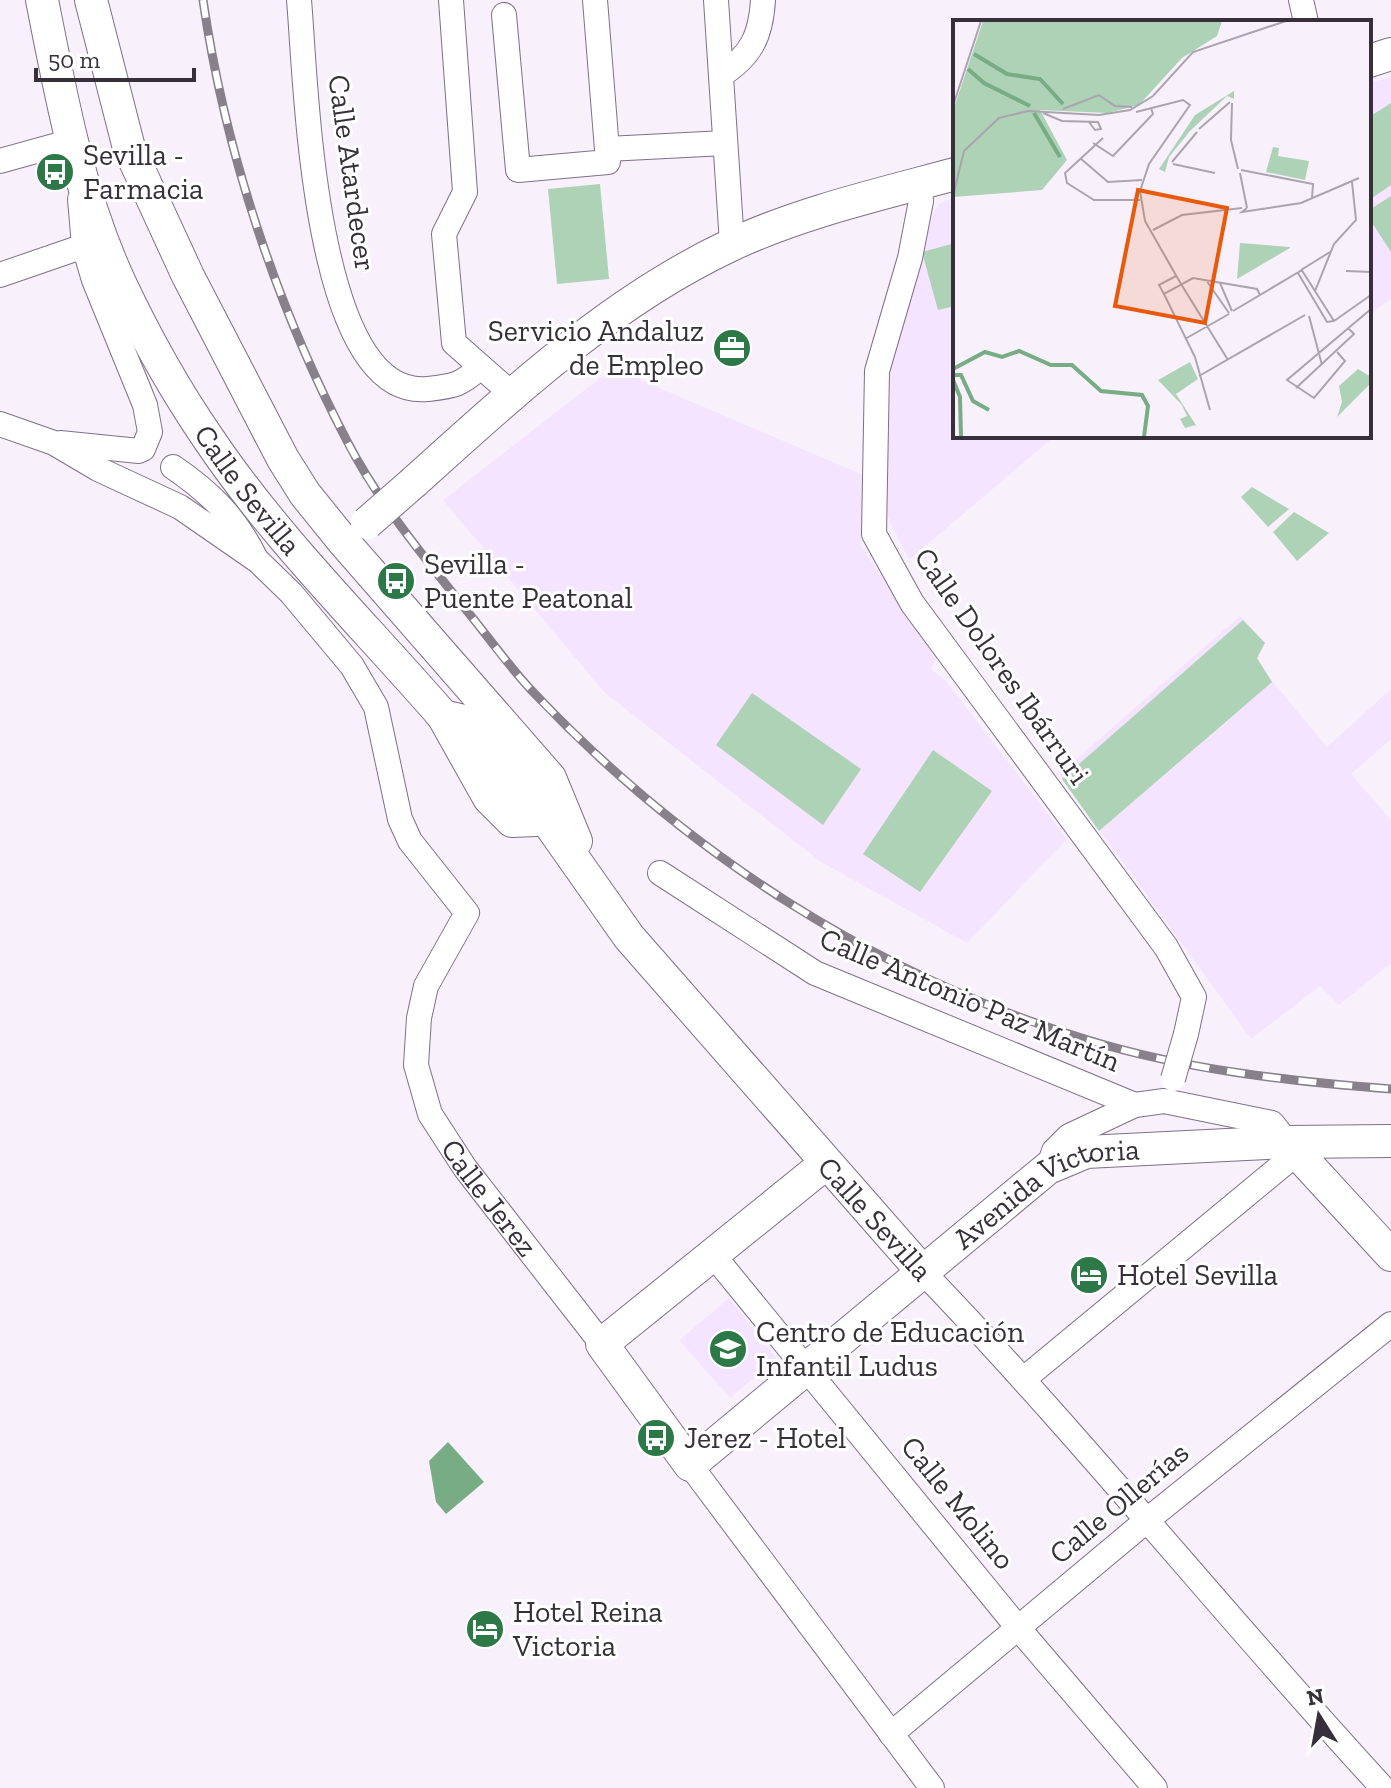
<svg xmlns="http://www.w3.org/2000/svg" width="1391" height="1788" font-family="'Zilla Slab',serif">
<rect width="100%" height="100%" fill="#f8f1fc"/>
<path fill="#f5e4ff" d="M1391,77V299L1369,315V83Z
M955,198V436H1055L909,560L887,515V369L933,213L940,203Z
M613,368L863,475L861,546L937,657L931,669L947,682L1067,839L967,943L821,862L605,693L443,500Z
M1240,616L1265,643L1259,651V665L1327,747L1391,689V739L1351,774L1391,820V963L1339,1005L1320,986L1251,1039L1059,774Z
M729,1298L777,1359L730,1398L679,1340Z"/>
<path fill="#add2b5" d="M1391,103V185L1369,200V117Z
M600,184L609,279L557,284L548,189Z
M1391,196V252L1369,218V210Z
M955,243V306L938,310L922,252Z
M1252,487L1289,509L1268,527L1241,497Z
M1294,512L1329,533L1297,561L1273,532Z
M1243,620L1265,643L1257,658L1272,682L1099,831L1062,779Z
M752,693L861,769L823,825L716,745Z
M933,750L992,791L920,892L863,854Z"/>
<path fill="#77ac84" d="M448,1442L484,1482L446,1514L436,1502L429,1461Z"/>
<g fill="none" stroke-linecap="round" stroke-linejoin="round">
<g stroke="#7f6f87" stroke-width="26">
<g id="minor">
<path d="M299,0C306,76 312,401 428,389C455,386 460,385 481,367"/>
<path d="M451,0L465,192L444,234L454,343L512,394"/>
<path d="M716,0L732,244"/>
<path d="M1301,0L1306,22"/>
<path d="M504,15L518,170L608,162L595,0"/>
<path d="M721,75C751,56 761,36 763,0"/>
<path d="M607,149L725,143"/>
<path d="M0,161L72,141"/>
<path d="M919,184L921,201L910,258L877,371L874,534L912,603L1166,947L1194,997L1186,1034"/>
<path d="M80,199L84,246L94,280L145,405L150,432L143,449"/>
<path d="M0,275L84,246"/>
<path id="s1" d="M0,424L54,443L98,469L180,507L258,561L291,593L352,666L376,707L400,819L410,841L467,913L426,986L419,1018L416,1065L430,1114L465,1168L602,1344"/>
<path d="M60,443L139,451"/>
<path d="M173,467C211,493 236,518 256,559"/>
<path d="M660,873L815,973L1135,1105"/>
<path d="M1048,1168L1054,1151L1069,1136L1135,1105L1164,1101L1272,1123L1287,1142"/>
<path d="M714,1256L1019,1629L1155,1788"/>
<path d="M922,1271C1082,1437 1226,1618 1383,1788"/>
<path d="M1025,1378L1297,1153"/>
<path d="M690,1465L932,1788"/>
<path d="M891,1734L1146,1521L1391,1324"/>
</g>
</g>
<g stroke="#7f6f87" stroke-width="34">
<g id="major">
<path id="s2" d="M42,0C61,96 79,196 121,285C146,338 175,390 208,438C275,538 364,625 443,716L464,721L493,754L543,815L629,937L922,1271"/>
<path d="M91,0L129,148L188,276L283,459L305,494L343,541L550,778L576,841"/>
<path d="M1369,61L1391,54"/>
<path d="M414,482C511,395 610,302 729,246C798,213 881,194 955,174"/>
<path d="M443,716L489,798L512,821L536,820L551,801"/>
<path d="M1287,1142L1391,1255"/>
<path id="s3" d="M825,1164L602,1344L690,1465L1048,1168L1086,1152L1287,1142L1391,1141"/>
</g>
</g>
<use href="#minor" stroke="#fff" stroke-width="24"/>
<use href="#major" stroke="#fff" stroke-width="32"/>
<g stroke="#88818c" stroke-width="9">
<path id="rail" d="M203,0C225,151 276,305 347,441C378,501 421,553 463,606C487,635 509,667 535,694C686,853 878,977 1088,1040C1186,1070 1289,1081 1391,1089"/>
</g>
<use href="#rail" stroke="#fff" stroke-width="6" stroke-dasharray="18" stroke-linecap="butt"/>
<g stroke="#7f6f87" stroke-width="26" stroke-linecap="butt">
<path id="minor-bridge" d="M1173,1079L1186,1034"/>
</g>
<g stroke="#7f6f87" stroke-width="34" stroke-linecap="butt">
<path id="major-bridge" d="M367,523L414,482"/>
</g>
<use href="#minor-bridge" stroke="#fff" stroke-width="24"/>
<use href="#major-bridge" stroke="#fff" stroke-width="32"/>
</g>
<defs>
<g id="bus-disc" transform="scale(2)"><circle r="9.5" fill="#2c7847" stroke="#fff"/><path d="M-5-6H5V4H4V6H2V4H-2V6H-4V4H-5ZM-3.5-4V0h7V-4ZM-3.5 1.2v1.5H-2V1.2ZM2 1.2v1.5H3.5V1.2Z" fill="#fff"/></g>
<g id="office-disc" transform="scale(2)"><circle r="9.5" fill="#2c7847" stroke="#fff"/><path d="M-6-3h4V-5.5h4V-3h4V5H-6ZM-1-4.5V-3h2v-1.5ZM-6 0V1H6V0Z" fill="#fff"/></g>
<g id="hotel-disc" transform="scale(2)"><circle r="9.5" fill="#2c7847" stroke="#fff"/><path d="M-6-4.5h1.5V1H6V5H4.5V3h-9V5H-6ZM-4 0a1.8 1.8 0 1 1 3.6 0ZM.5 0V-2.5h3Q6-2.5 6 0Z" fill="#fff"/></g>
<g id="school-disc" transform="scale(2)"><circle r="9.5" fill="#2c7847" stroke="#fff"/><path d="M0-5L7-2L0 1L-7-2ZM-4 1L0 2.5L4 1V4Q0 6-4 4Z" fill="#fff"/></g>
</defs>
<g fill-rule="evenodd">
<use href="#bus-disc" x="55" y="172"/>
<use href="#office-disc" x="732" y="348"/>
<use href="#bus-disc" x="396" y="581"/>
<use href="#hotel-disc" x="1089" y="1275"/>
<use href="#school-disc" x="728" y="1349"/>
<use href="#bus-disc" x="656" y="1438"/>
<use href="#hotel-disc" x="485" y="1629"/>
</g>
<g text-anchor="middle" dominant-baseline="central" stroke-width="6" stroke-linejoin="round" paint-order="stroke">
<g font-size="30" fill="#37303b" stroke="#fff" text-anchor="start">
<text x="83" y="155">Sevilla -<tspan x="83" dy="34">Farmacia</tspan></text>
<text x="704" y="331" text-anchor="end">Servicio Andaluz<tspan x="704" dy="34">de Empleo</tspan></text>
<text x="424" y="564">Sevilla -<tspan x="424" dy="34">Puente Peatonal</tspan></text>
<text x="1117" y="1275">Hotel Sevilla</text>
<text x="756" y="1332">Centro de Educación<tspan x="756" dy="34">Infantil Ludus</tspan></text>
<text x="684" y="1438">Jerez - Hotel</text>
<text x="513" y="1612">Hotel Reina<tspan x="513" dy="34">Victoria</tspan></text>
</g>
<g font-size="30" fill="#37303b" stroke="#fff">
<text transform="translate(352 173) rotate(82)">Calle Atardecer</text>
<text stroke="none"><textPath href="#s2" startOffset="538">Calle Sevilla</textPath></text>
<text transform="translate(1002 666) rotate(55)">Calle Dolores Ibárruri</text>
<text transform="translate(970 1000) rotate(23)">Calle Antonio Paz Martín</text>
<text stroke="none"><textPath href="#s1" startOffset="1030">Calle Jerez</textPath></text>
<text stroke="none"><textPath href="#s3" startOffset="890">Avenida Victoria</textPath></text>
<text transform="translate(875 1219) rotate(48)">Calle Sevilla</text>
<text transform="translate(958 1503) rotate(51)">Calle Molino</text>
<text transform="translate(1119 1503) rotate(-40)">Calle Ollerías</text>
</g>
</g>
<g transform="translate(953 20)">
<rect width="418" height="418" fill="#f8f1fc"/>
<path d="M30,1H269L264,16L229,38L186,85L154,93L87,90L114,140L89,170L0,177V91ZM281,71V79L274,76L237,111L216,137L212,152L206,149L242,95ZM320,127L326,128L325,136L356,141L352,160L313,152ZM287,223L337,227V228L284,259ZM237,342L245,359L223,374L248,413L243,405L232,408L227,399L234,396L229,385L205,360ZM405,349L418,357V363L384,397L389,382L386,366Z" fill="#add2b5"/>
<path fill="none" stroke="#77ac84" stroke-width="4" d="M21,34L54,54L87,59L110,84M15,49L31,63L77,86M81,93L107,137M0,349L32,332L49,337L66,331L98,345H119L148,371L189,375L195,386L191,417M0,355H8L20,381L36,390M0,360L7,377L8,417"/>
<path fill="none" stroke="#aba4af" stroke-width="2" d="M279,83L278,120L285,149M0,86L28,1M110,89L146,75L162,86L179,87M183,92L230,80L237,85L196,144L187,171L192,201L228,264M90,93L109,101L145,102L148,109L142,110L136,102M246,109L277,82M150,118L112,153L114,163L141,180H187M140,123L160,136L200,94L198,88M127,138L155,162L189,160M219,142L244,112M220,144L262,153M288,150L360,164L359,178M287,153L294,188M0,176L11,131L46,98L75,91L146,95L177,90L200,76L240,32L333,1M294,188L289,192L348,183L406,158M200,210L229,195L289,188M348,249L381,301M348,250L377,232M393,251L418,252M345,253L374,302L381,301M223,256L206,265L211,274L240,258L304,269L307,275M253,260L276,293M267,263L279,291M228,264L275,340M362,271L381,224L403,200L399,162M211,274L242,337L257,390M280,291L349,250M356,296L369,345M381,301L418,275M232,319L276,294M384,332L392,341L361,378L334,360L418,289M246,356L352,295M343,368L401,314L395,308"/>
<path fill="#e8590c" fill-opacity="0.15" stroke="#e8590c" stroke-width="4" d="M185,170L274,188L252,303L162,286Z"/>
<rect width="418" height="418" fill="none" stroke="#37303b" stroke-width="4"/>
</g>
<g transform="translate(1319 1716) rotate(349)" stroke="#ffffff" stroke-width="6" paint-order="stroke">
<path d="M0-6L14 30L0 20L-14 30Z" fill="#37303b"/>
<text y="-12" font-size="22" font-weight="bold" text-anchor="middle" fill="#37303b">N</text>
</g>
<path d="M36 68v12h158v-12" fill="none" stroke="#37303b" stroke-width="4"/>
<text x="48" y="68" font-size="24" fill="#37303b" stroke="#ffffff" stroke-width="6" paint-order="stroke">50 m</text>
</svg>
